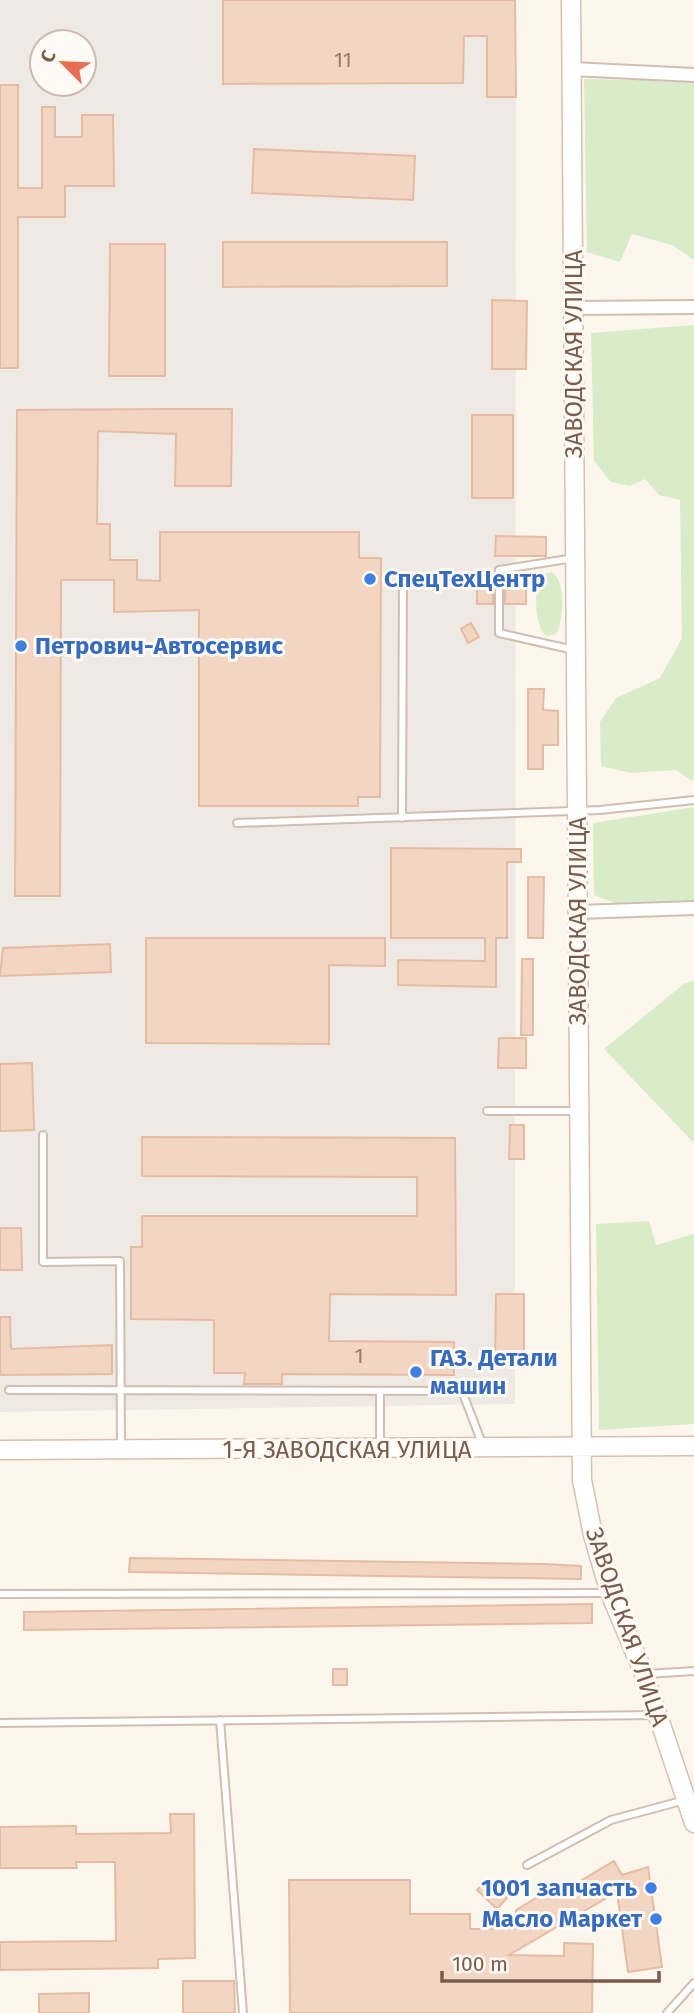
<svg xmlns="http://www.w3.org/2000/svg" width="694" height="2013" font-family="'Fira Sans',sans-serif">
<rect width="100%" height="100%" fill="#fdf6ec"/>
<path fill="#efe9e4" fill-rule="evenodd" d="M0,0H516L515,1404L0,1412ZM42,42H84V84H42Z"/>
<path fill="#d8ecc9" d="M584,79L694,81V260L672,245L632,234L620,262L587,252Z
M694,325V776L692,781L676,770L631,773L601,766L600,722L616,698L660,678L682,638L680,500L659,495L645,479L630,486L611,482L594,461L591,333Z
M552,572C566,580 564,621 556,634L547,636C533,628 534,586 542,574Z
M694,807V901L623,906L594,895L593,823Z
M694,981V1143L604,1049L685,983Z
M649,1221L656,1245L694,1234V1424L599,1430L596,1224Z"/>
<path fill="#f3d5c3" stroke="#e6bba3" stroke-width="2" d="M223,0H515L516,97H487V36H464L463,83L223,84Z
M0,85H18V188H42V107H55V137H82V115H113L114,186H65V217H18V368H0Z
M254,149L415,156L413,200L252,193Z
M223,242H447V286L223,287Z
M110,244H165V376H109Z
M492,300L527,301L526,369H492Z
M165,409H232L231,486H175L176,434L98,431L97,524H110V560H137V580L160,581V532H359V558H381L380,797H358V806H199V610L114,612V580H61L60,896H15L17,410Z
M472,415H513V498H472Z
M496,536L546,537V556H495Z
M477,583H493V604H477Z
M505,583H526V604H505Z
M471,623L479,637L468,643L461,629Z
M528,689H544L543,710L558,711V745H543V769H528Z
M391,848L521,849V862H507V938H496V987L398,985V960L485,961V938H391Z
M528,877H544L543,938H528Z
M146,938H385V966L329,965V1044L146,1043Z
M110,944L111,972L0,976L3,948Z
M522,959H533V1035H521Z
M499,1038H526V1068H498Z
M32,1063L34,1130L0,1131V1064Z
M510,1125H524V1159H509Z
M142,1137L455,1138L456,1295L330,1294L329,1341L454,1342V1375L282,1374V1384H244L245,1373H214V1320L131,1319V1247H142V1216H417V1177L142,1176Z
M0,1228H21L22,1270H0Z
M496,1294H524V1360H495Z
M0,1317H10L11,1349L112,1345V1374L0,1375Z
M130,1558L544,1564L581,1566V1579L129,1572Z
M592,1604V1623L24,1630V1612Z
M333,1669H347V1685H333Z
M170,1814H194L195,1958L158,1959V1968L0,1970V1942L116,1941L115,1862H76L77,1868H0V1827L76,1826V1834L171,1833Z
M614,1861L622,1875L648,1867L662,1967L628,1972L617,1892L509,1955L564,1956V1943L593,1944L592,2013H290L289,1880H410V1914H470V1929H516V1910L551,1889L555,1896Z
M488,1879L507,1898L497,1909L477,1890Z
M183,1981H234L235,2013H183Z
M89,1993V2013H39V1994Z"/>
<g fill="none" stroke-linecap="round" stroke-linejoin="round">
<g stroke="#d1beb0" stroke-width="10">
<path id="lane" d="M574,558L499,570V633L574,650
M402,818L403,577
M237,823L600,810L694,800
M487,1111H577
M43,1135V1262L120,1261L121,1446
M9,1390L462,1391L483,1446
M380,1445V1391
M0,1594L607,1593
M646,1674L694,1671
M220,1720L243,2013
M0,1723L656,1715
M527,1865L611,1820L685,1800
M667,2013L694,1983"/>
</g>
<g stroke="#d1beb0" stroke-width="16">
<path id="street" d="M572,69L694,75
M574,308L694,307
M578,912L694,908"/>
</g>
<g stroke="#d6c0b0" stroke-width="21">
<path id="secondary" d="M571,0L582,1480L593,1535L610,1593L644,1674L694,1823
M0,1450L694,1446"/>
</g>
<use href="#lane" stroke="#fff" stroke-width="6"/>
<use href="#street" stroke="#fff" stroke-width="12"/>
<use href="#secondary" stroke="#fff" stroke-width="18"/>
</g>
<g fill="#3f7fe0" stroke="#fffaf3" stroke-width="2.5">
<circle cx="370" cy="579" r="7"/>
<circle cx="21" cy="646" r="7"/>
<circle cx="416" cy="1372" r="7"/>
<circle cx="651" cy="1888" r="7"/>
<circle cx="656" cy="1919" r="7"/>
</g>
<g text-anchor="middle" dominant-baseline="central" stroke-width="6" stroke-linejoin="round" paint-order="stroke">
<g font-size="21" fill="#987a6a">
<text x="343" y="60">11</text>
<text x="359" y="1356">1</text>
</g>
<g font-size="24" fill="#7a5c4d" stroke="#fffaf3">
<text transform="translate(574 354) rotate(-90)">ЗАВОДСКАЯ УЛИЦА</text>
<text transform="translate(578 921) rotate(-90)">ЗАВОДСКАЯ УЛИЦА</text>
<text x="347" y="1450">1-Я ЗАВОДСКАЯ УЛИЦА</text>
<text transform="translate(627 1627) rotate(71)">ЗАВОДСКАЯ УЛИЦА</text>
</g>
<g font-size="24" font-weight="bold" fill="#366cbe" stroke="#fffaf3" text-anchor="start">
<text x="384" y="579">СпецТехЦентр</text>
<text x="35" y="646">Петрович-Автосервис</text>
<text x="430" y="1358">ГАЗ. Детали<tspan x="430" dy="28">машин</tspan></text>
<text x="637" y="1888" text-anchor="end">1001 запчасть</text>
<text x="642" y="1919" text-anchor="end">Масло Маркет</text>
</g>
</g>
<g transform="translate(63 63) rotate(294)"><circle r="33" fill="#fffaf3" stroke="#cabbb1" stroke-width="2"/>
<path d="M0-5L12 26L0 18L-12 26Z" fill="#e76f51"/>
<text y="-10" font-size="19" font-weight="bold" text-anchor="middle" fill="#7a5c4d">С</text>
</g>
<path d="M442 1971v10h217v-10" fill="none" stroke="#7a5c4d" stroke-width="3.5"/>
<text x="452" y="1971" font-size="21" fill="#7a5c4d" stroke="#fffaf3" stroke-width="5" paint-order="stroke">100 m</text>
</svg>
